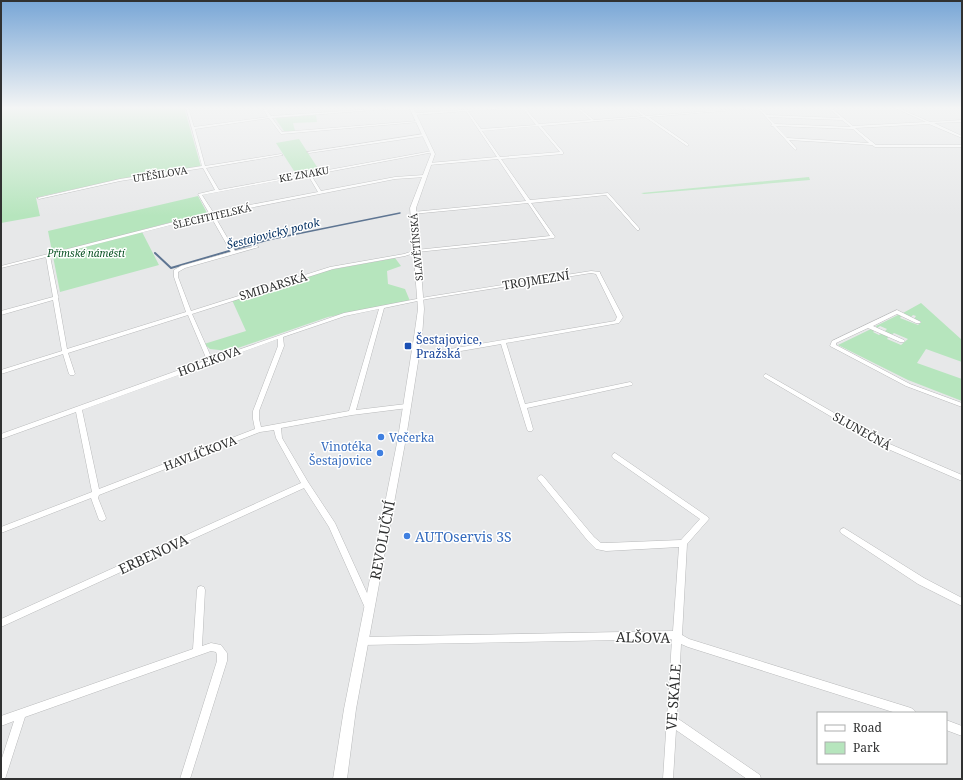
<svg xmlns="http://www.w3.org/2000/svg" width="963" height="780" font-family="'Noto Serif',serif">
<rect width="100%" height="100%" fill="#e7e8e9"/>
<path fill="#b6e5bd" d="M1,107H184L201,167L121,179L43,196L36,198L40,216L1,223Z
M316,115L317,122L293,123L295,131H284L275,118Z
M299,139L319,170L296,174L276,143Z
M809,177L810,180L644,194L641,193Z
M198,196L207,213L141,230L159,265L60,292L48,231Z
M395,258L401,266L387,271L388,284L405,289L410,301L328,317L229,351L210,349L204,344L246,331L232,300L329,270Z
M921,303L962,340V362L926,349L917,363L962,379V401L908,380L838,345L871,329L876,330L873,332L879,335L882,333L889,336L887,339L901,345L908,339L894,333L891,335L884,332L887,329L880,326L877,328L876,326L898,315H902L900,318L918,325L921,322L914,319L916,316L913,315L911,317L903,313Z"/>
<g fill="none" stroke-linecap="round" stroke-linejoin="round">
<path stroke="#5e7592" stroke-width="1.5" d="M267,240L400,213"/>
<path stroke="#5e7592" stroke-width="2" d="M155,253L171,268L270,239"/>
<g stroke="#b9babb" stroke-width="1">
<path id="minor" d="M186,107H188L194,127L268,117L262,107H264L271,116L402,107H412L272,118L282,132L418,121L419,122L281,134L269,118L195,129L205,166L281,154L283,155L206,168L219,190L432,151L434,152L311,175L321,191L395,177L424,175H425V177L395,179L214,215L235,251L257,246L259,247L185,268L178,272V277L191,311L330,267L404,254L416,250L550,236L528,203L412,214V212H413L526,201L498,159L429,165L427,164L429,163L497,157L466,111L414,115L415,113L507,107H518L468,111L481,129L536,125L522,107H524L539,124L591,120L576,107H578L594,120L643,116L631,107H634L646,116L765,107L760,108L767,115L840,118L828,107H830L853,126L926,122L893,107H896L930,122L962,120V122L934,123L962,136V138L929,124L855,128L876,145H962V147H875L872,145L789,140L797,149L795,150L773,126H771L772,124L758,108L649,117L688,144L689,145L687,146L645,117L541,126L563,152V154L501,159L530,200L608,193L639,228V230H637L606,195L531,203L555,237L554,238L417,252L405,256L333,269L192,314L212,359L344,313L427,297L591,271L600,272V273L623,317L619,323L506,343L525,404L630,382L632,383L633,384L632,385L527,408L533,429L532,431H528L527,429L501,344L415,359L412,357L415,355L615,321L617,317L596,274L591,273L427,299L384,308L356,410L406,404H408L409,406L408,408L352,415L281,428L282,438L308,482L335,523L372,604L373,607L372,610L369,611L366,610L329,527L304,488L1,627V619L301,483L276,438L274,430L260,432L99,495L98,498L106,518L105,520L102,521L99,520L91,498L1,533V527L92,492L76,412L1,439V434L207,360L188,315L68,353L75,374L74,375H70L69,374L63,354L1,374V370L62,351L53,300L1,315V311L53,297L46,257L1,268V266L209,213L198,194L215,190L203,168L120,181L39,199L37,198L120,179L202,166ZM768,117L842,120L851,127L775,124ZM538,126L560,152L500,157L482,131ZM776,126L853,129L869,143L787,138ZM308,175L318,192L213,212L202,195ZM210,215L231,252L181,266L174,270V277L186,312L67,349L58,298L59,297L58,296L50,256ZM379,309L349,411L261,427L259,419V411L284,346L283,337L345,316ZM278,339V346L253,411V419L255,429L99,489L82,410Z
M424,134L425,136L309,153L307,152Z
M897,310L921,322L920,323H916L897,314L873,326L904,340L905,341L904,342H900L868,328L836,343V345L910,384L962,403V407L906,386L830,346L832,341Z
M766,374L885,442L962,475V481L881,446L764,377L763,376L764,375Z
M615,453L708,517L709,519L687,544L682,635L689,639L911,708L914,710L916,713H896L688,647L681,644L677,718L760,775L761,779H747L676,730L673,779H663L672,640L671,639L362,645L359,644L358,641L359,638L362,637L673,631L679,547L606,551L596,549L588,541L537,478L539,476L541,475L543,476L594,537L601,543H606L681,540L700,519L613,458L612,456L613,454Z
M844,528L924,578L962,598V606L918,584L841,533L840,531L841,529Z
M201,586L204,587L205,590L202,646L211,643L221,645L227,653V661L190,779H180L217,661V655L216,652L211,651L25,717L6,776L5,779H1V761L14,721L1,726V716L193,649L197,590L198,587Z
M946,720L962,726V736L946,730Z"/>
</g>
<g stroke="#b9babb" stroke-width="1">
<path id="tertiary" d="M409,107H413L435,154L416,208L424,309L422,337L406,438L356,709L347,779H333L344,709L398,438L414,337L418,309L410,208L431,154Z"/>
</g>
<use href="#minor" fill="#fff" fill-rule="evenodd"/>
<use href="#tertiary" fill="#fff" fill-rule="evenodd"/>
</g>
<linearGradient id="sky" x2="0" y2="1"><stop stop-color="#78a6d6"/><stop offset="0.5" stop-color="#f4f5f5"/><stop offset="1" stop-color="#f4f5f5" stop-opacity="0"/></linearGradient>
<rect width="963" height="216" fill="url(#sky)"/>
<rect fill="#1a4fb4" stroke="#fff" stroke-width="1.5" x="404" y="342" width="8" height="8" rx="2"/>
<g fill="#3f7fe0" stroke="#fff" stroke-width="1.5">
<circle cx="381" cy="437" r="4"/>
<circle cx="380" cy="453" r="4"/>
<circle cx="407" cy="536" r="4"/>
</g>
<g text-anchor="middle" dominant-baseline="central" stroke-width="3" stroke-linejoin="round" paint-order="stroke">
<g font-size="10" fill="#303131" stroke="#fff">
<text transform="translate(160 174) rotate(-9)">UTĚŠILOVA</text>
<text transform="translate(304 174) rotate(-10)">KE ZNAKU</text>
<text transform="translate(212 216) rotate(-13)">ŠLECHTITELSKÁ</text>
<text transform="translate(416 247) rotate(-95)">SLAVĚTÍNSKÁ</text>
</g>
<g font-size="10" font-style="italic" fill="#085122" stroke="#fff">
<text x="86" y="253">Přímské náměstí</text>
</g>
<g font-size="11" font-style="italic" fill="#002e61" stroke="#fff">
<text transform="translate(273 233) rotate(-14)">Šestajovický potok</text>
</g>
<g font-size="12" fill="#303131" stroke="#fff">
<text transform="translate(536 280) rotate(-9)">TROJMEZNÍ</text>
<text transform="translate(273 286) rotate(-17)">SMIDARSKÁ</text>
<text transform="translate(209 361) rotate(-20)">HOLEKOVA</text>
<text transform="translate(862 431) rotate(29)">SLUNEČNÁ</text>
<text transform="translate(200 453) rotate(-21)">HAVLÍČKOVA</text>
</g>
<g font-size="12" fill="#164399" stroke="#fff" text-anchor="start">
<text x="416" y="339">Šestajovice,<tspan x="416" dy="14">Pražská</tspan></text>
</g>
<g font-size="12" fill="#366cbe" stroke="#fff" text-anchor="start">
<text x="389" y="437">Večerka</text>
<text x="372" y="446" text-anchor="end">Vinotéka<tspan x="372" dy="14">Šestajovice</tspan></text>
</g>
<g font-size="14" fill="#366cbe" stroke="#fff" text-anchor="start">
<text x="415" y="536">AUTOservis 3S</text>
</g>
<g font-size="14" fill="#303131" stroke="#fff">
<text transform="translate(382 540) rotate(-79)">REVOLUČNÍ</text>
<text transform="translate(153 554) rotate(-25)">ERBENOVA</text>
<text transform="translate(643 637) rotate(1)">ALŠOVA</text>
<text transform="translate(673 697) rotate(-86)">VE SKÁLE</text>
</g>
</g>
<rect width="963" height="780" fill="none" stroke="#303131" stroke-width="4"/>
<rect x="817" y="712" width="130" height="52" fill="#ffffff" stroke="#acadad"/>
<rect x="825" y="725" width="20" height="6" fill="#ffffff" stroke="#acadad"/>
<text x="853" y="732" font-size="12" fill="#303131">Road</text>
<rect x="825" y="742" width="20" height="12" fill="#b6e5bd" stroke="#acadad"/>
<text x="853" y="752" font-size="12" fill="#303131">Park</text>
</svg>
